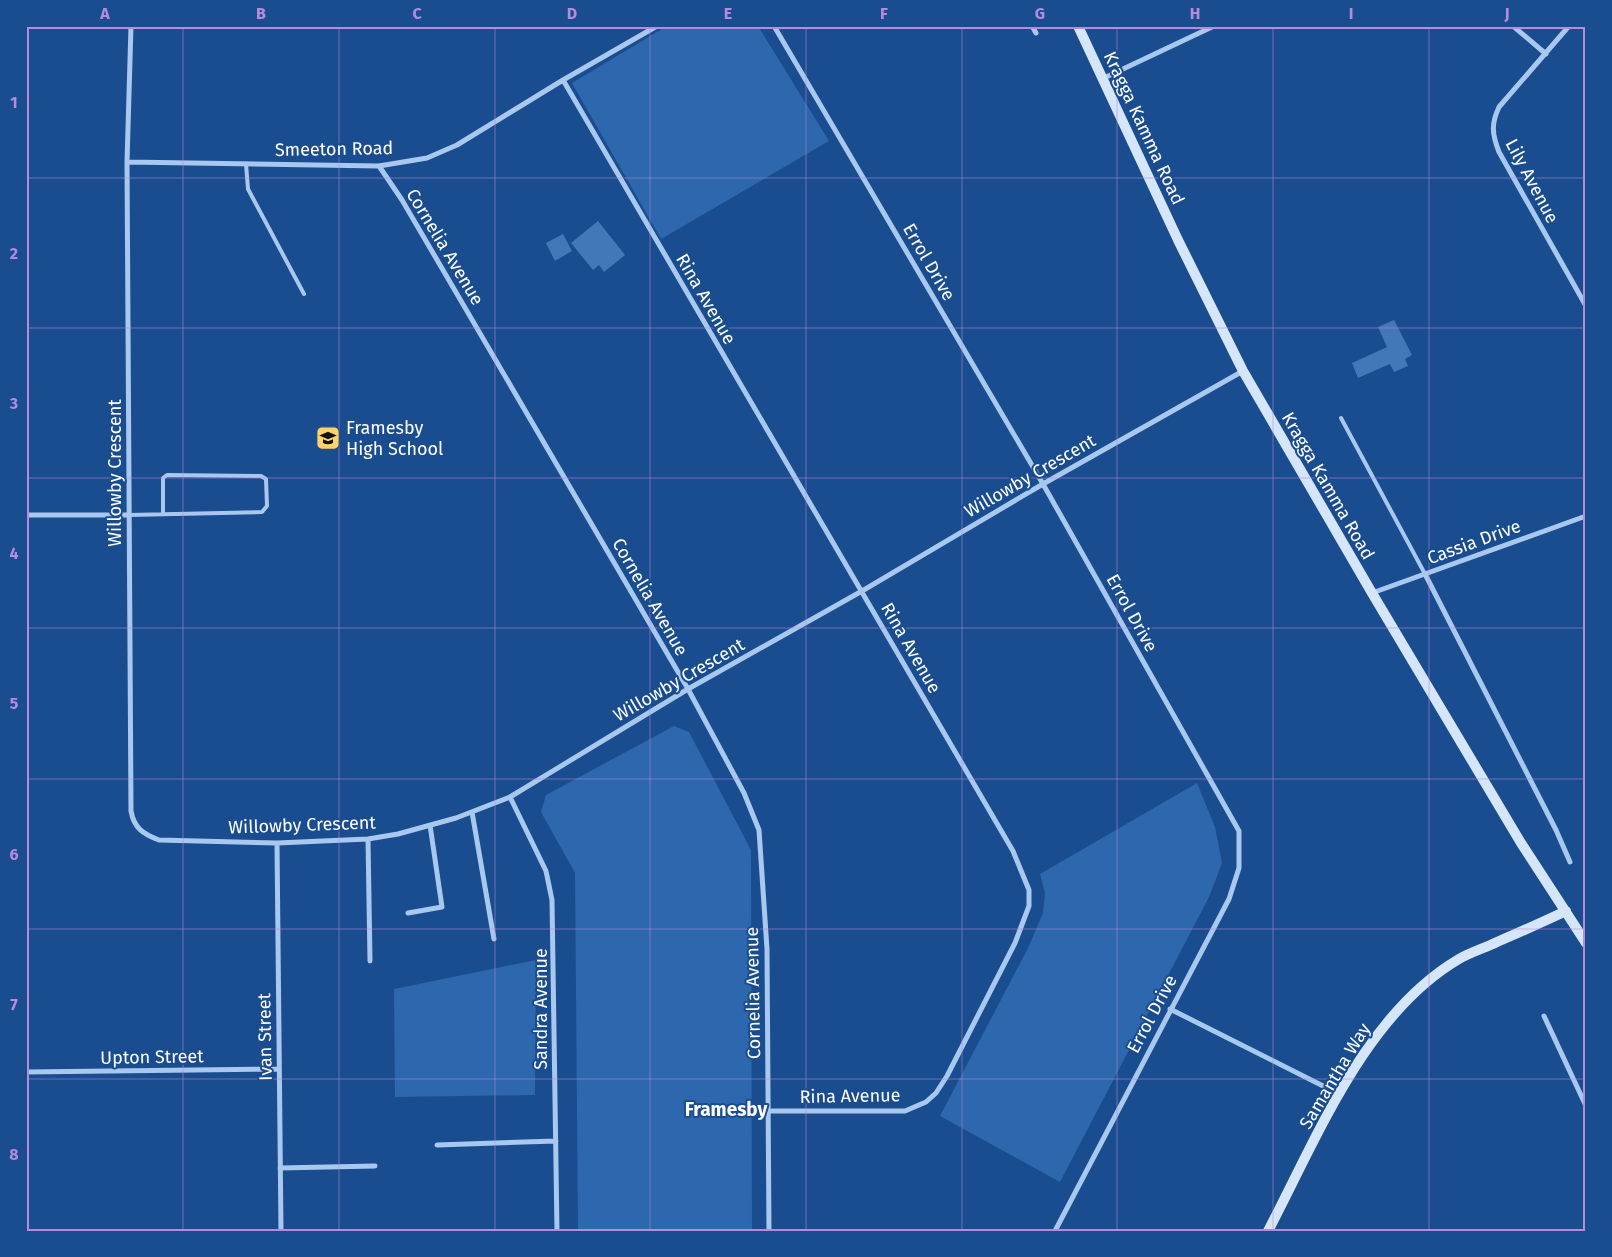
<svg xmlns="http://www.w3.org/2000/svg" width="1612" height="1257" font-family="'Fira Sans',sans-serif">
<rect width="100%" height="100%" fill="#1a4d8f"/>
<path fill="#2d67ae" d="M667,26H758L829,141L661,239L572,83Z
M674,726L689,732L751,850L752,1231H578L575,873L541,812L546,795Z
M1197,783L1215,827L1222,863L1209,897L1060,1182L940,1116L1028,948L1043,913L1045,893L1040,874Z
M536,960L535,1095L395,1097L394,989Z"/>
<path fill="#4377b8" d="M598,221L625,255L604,272L599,265L593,270L571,243Z
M563,234L572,251L555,261L546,243Z
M1394,320L1412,355L1405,359L1408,366L1394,372L1390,364L1358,378L1352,363L1387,347L1378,327Z"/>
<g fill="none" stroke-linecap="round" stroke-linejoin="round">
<path stroke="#a8c8ef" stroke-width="4" d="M246,164L248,189L304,294
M1341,418L1425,574
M129,515L262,512L267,506L266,479L261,476L167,475L163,478V514"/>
<path stroke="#a8c8ef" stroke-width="5" d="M131,26L127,162L131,811C134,828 143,834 159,840L277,843L368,839L398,834L456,818L510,797L688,689L862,591L1043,484L1243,371
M774,26L1043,484L1239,831V868L1229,899L1055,1231
M1032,26L1036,33
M1513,26L1546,54
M1569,26L1499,107C1491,124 1492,134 1499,152L1586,306
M1104,78L1214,26
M563,80L1013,851L1029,890V906L1015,943L947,1076L936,1093L926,1102L905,1111H769
M127,162L379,166L427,158L457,145L563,80L657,26
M379,166L402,200L688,689L744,793L759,830L767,949L769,1231
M26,515H129
M1425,574L1556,830L1570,862
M1372,593L1586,516
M510,797L546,871L552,900L557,1231
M472,812L494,939
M368,839L370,961
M277,843L281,1231
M408,913L442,907L430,825
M1170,1009L1339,1094
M1544,1016L1586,1106
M26,1072L278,1069
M437,1145L556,1141
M280,1168L375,1166"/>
<path stroke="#d5e5fa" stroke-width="10" d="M1078,26L1178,240L1243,371L1372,593L1521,843L1586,943
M1268,1231C1317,1138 1365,1014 1459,959C1471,952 1485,948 1497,942C1520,932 1543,922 1566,911"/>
</g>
<path fill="none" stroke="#b68bdc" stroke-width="1" stroke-opacity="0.55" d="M183,26V1231M339,26V1231M495,26V1231M650,26V1231M806,26V1231M962,26V1231M1117,26V1231M1273,26V1231M1429,26V1231M26,178H1586M26,328H1586M26,478H1586M26,628H1586M26,779H1586M26,929H1586M26,1079H1586"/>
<defs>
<g id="school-square" transform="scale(1.25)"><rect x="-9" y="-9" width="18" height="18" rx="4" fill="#ffd365" stroke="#1a4d8f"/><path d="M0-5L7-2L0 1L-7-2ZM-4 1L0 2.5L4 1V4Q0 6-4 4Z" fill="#111"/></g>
</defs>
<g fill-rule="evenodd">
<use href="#school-square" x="328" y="438"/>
</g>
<g text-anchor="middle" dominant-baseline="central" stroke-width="4" stroke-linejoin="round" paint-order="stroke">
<g font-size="18" fill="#fff" stroke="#1a4d8f">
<text transform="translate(1144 128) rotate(65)">Kragga Kamma Road</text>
<text transform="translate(334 149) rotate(-1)">Smeeton Road</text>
<text transform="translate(1532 181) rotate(62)">Lily Avenue</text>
<text transform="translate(445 247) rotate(59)">Cornelia Avenue</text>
<text transform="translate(929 262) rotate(60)">Errol Drive</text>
<text transform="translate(706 299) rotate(60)">Rina Avenue</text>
<text transform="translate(115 473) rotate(-90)">Willowby Crescent</text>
<text transform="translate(1030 476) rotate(-30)">Willowby Crescent</text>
<text transform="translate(1328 486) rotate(60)">Kragga Kamma Road</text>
<text transform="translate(1474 542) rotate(-20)">Cassia Drive</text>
<text transform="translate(650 597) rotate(60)">Cornelia Avenue</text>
<text transform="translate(1132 613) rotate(61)">Errol Drive</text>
<text transform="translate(911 648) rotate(60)">Rina Avenue</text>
<text transform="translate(679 680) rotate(-30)">Willowby Crescent</text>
<text transform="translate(302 825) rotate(-2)">Willowby Crescent</text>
<text transform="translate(753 993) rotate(-91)">Cornelia Avenue</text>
<text transform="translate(541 1009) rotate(-90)">Sandra Avenue</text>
<text transform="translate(1152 1014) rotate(-62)">Errol Drive</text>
<text transform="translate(265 1037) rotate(-91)">Ivan Street</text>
<text transform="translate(152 1057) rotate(-1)">Upton Street</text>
<text transform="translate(1335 1076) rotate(-59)">Samantha Way</text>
<text transform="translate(850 1096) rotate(-1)">Rina Avenue</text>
</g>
<g font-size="18" fill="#fff" stroke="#1a4d8f" text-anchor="start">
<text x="346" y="428">Framesby<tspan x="346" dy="21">High School</tspan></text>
</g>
<g font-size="19" font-weight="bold" fill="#fff" stroke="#1a4d8f">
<text x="726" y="1109">Framesby</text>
</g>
</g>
<rect width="1612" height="1257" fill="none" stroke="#1a4d8f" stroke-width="55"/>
<rect x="28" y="28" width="1556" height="1202" fill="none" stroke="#b68bdc" stroke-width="2"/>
<g font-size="16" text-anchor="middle" font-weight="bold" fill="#b68bdc">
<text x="105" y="19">A</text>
<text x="261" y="19">B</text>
<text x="417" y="19">C</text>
<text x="572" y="19">D</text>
<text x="728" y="19">E</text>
<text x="884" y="19">F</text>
<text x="1040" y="19">G</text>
<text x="1195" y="19">H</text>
<text x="1351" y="19">I</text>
<text x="1507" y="19">J</text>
<text x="14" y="108">1</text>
<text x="14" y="259">2</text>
<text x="14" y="409">3</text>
<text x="14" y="559">4</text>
<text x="14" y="709">5</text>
<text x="14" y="860">6</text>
<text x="14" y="1010">7</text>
<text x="14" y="1160">8</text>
</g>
</svg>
